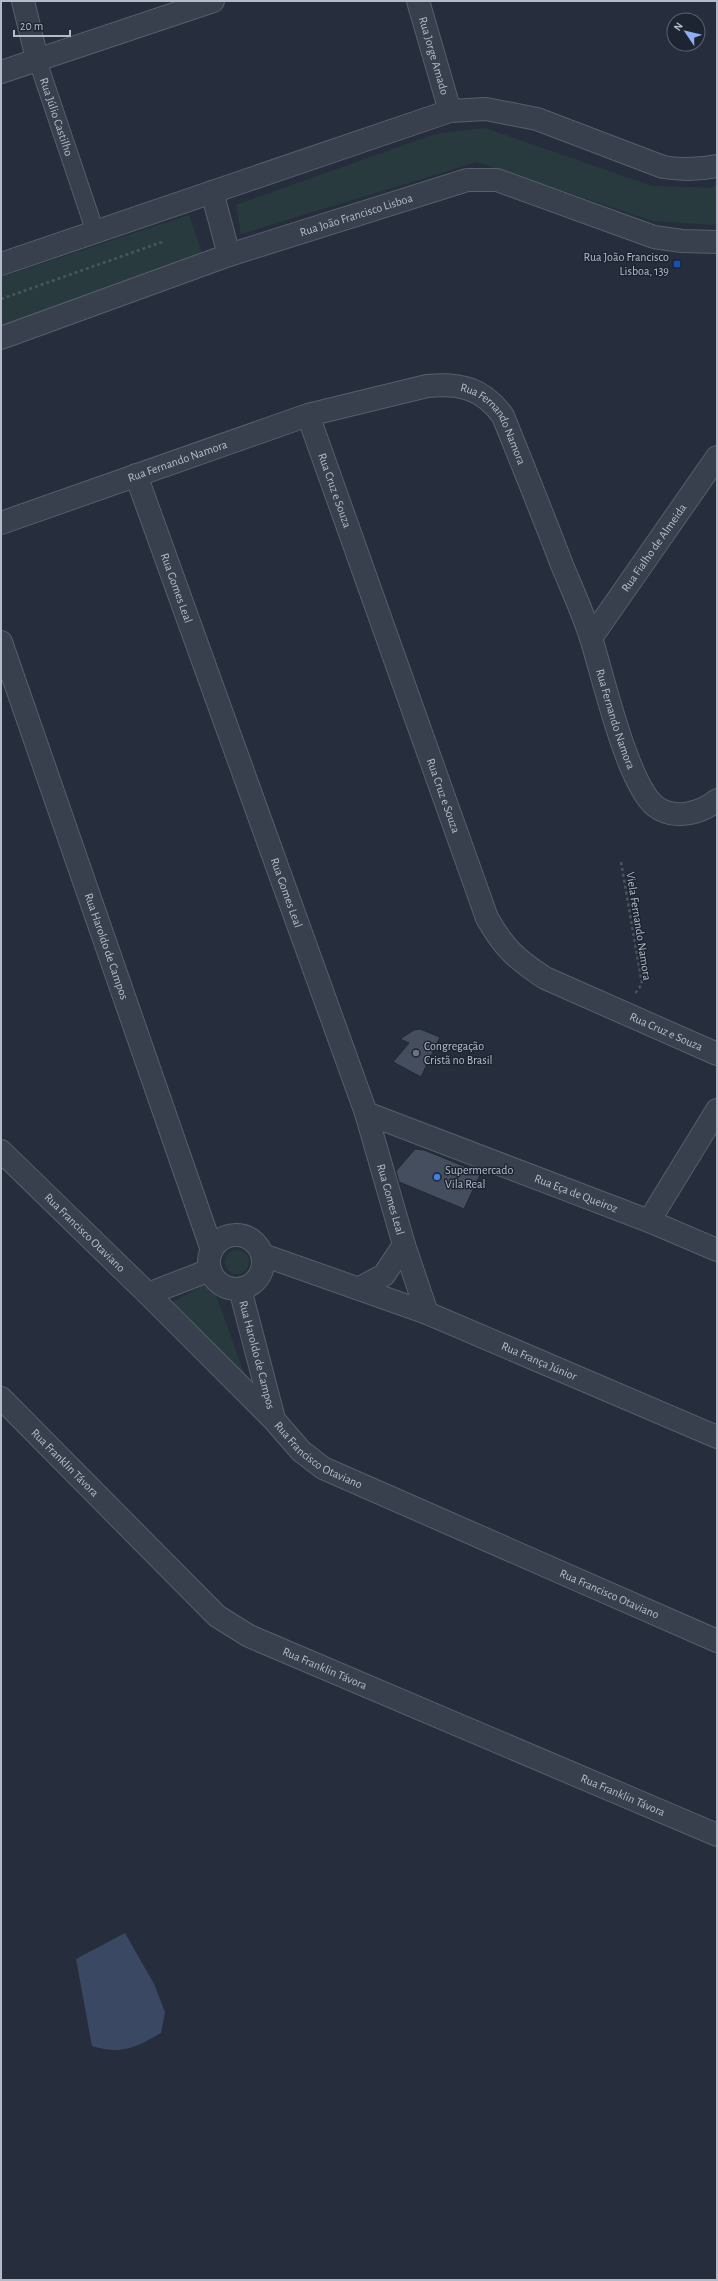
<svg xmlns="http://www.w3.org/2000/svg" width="718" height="2281" font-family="'Alegreya Sans',sans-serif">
<rect width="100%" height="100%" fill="#262e3d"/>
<path fill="#283a3e" d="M485,128L652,186L710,188L717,184V225L653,221L477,162L241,234L236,205L435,134Z
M189,215L205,261L1,329V277Z
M225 1262a12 12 0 1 1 24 0a12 12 0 1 1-24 0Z
M211,1281L248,1384L167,1305Z"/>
<path fill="#3a4864" d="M125,1933L154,1984L165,2012L161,2033C135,2048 121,2055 92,2046L76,1959Z"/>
<path fill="#454e5f" stroke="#202734" d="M420,1029L440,1037L421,1077L393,1062L409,1043L400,1039L414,1030Z
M415,1149L424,1150L481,1173L464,1209L399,1182L396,1171Z"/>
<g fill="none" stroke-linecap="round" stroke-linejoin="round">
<g stroke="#575e6b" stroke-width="19">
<g id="pedestrian">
<path id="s1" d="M37,59L95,231"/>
</g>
</g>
<g stroke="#575e6b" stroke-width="24">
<g id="minor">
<path d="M23,1L37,59"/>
<path id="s2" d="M418,1L450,111"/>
<path d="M1,72L213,1"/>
<path id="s3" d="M308,415L487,918C504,948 516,959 545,978L717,1054"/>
<path id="s4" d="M136,475L366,1113L404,1245L427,1313"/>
<path id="s5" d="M1,523L308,415L427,386C460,383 483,388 503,416C523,466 543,515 562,565C572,589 583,613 591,638C603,676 627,783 655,806C674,821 701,813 717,800"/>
<path id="s6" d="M591,638L717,457"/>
<path id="s7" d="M1,642L212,1250"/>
<path id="s8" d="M366,1113L649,1221L717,1250"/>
<path id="s9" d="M1,1151L148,1294L274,1420L301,1451L323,1468L717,1641"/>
<path d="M649,1221L717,1110"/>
<circle cx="236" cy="1262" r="27"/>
<path id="s10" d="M263,1255L427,1313L717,1437"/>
<path d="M360,1288L384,1275L404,1245"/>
<path id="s11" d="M240,1289L274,1419"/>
<path d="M148,1294L210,1270"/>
<path id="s12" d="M1,1398L217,1616L249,1636L717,1835"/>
</g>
</g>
<g stroke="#575e6b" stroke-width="24">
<g id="tertiary">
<path d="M212,192L229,255"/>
<path d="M1,264L450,111L486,109L537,119L663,167C682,170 698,170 717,166"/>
<path id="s13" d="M1,338L229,255L467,180H497L654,237L682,241L717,242"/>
</g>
</g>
<path stroke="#46575b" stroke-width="2.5" stroke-dasharray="3 3" stroke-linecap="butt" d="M1,299L165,241
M621,862L642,984L634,995"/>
<use href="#pedestrian" stroke="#39404d" stroke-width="17"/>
<use href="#minor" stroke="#39404d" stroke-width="22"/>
<use href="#tertiary" stroke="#39404d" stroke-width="22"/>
</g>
<rect fill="#1a4fb4" stroke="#1e2532" stroke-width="1.5" x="673" y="260" width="8" height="8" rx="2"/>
<circle fill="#6b7280" stroke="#1e2532" stroke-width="1.5" cx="416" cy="1053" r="4"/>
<circle fill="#3f7fe0" stroke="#1e2532" stroke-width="1.5" cx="437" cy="1177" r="4"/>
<g text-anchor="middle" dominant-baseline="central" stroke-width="3" stroke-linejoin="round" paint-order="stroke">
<g font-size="12" fill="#b5bbc8" stroke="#1e2532">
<text stroke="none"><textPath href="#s2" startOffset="57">Rua Jorge Amado</textPath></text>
<text stroke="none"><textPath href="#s1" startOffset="61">Rua Júlio Castilho</textPath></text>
<text stroke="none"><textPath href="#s13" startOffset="376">Rua João Francisco Lisboa</textPath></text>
<text stroke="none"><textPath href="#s5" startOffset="534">Rua Fernando Namora</textPath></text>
<text stroke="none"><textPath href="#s5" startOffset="187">Rua Fernando Namora</textPath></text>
<text stroke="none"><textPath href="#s3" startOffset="80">Rua Cruz e Souza</textPath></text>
<text stroke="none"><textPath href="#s6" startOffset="110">Rua Fialho de Almeida</textPath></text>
<text stroke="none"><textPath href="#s4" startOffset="120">Rua Gomes Leal</textPath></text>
<text stroke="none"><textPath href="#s5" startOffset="858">Rua Fernando Namora</textPath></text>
<text stroke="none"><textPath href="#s3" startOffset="404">Rua Cruz e Souza</textPath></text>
<text stroke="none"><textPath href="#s4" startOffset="444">Rua Gomes Leal</textPath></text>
<text transform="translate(639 926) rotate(81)">Viela Fernando Namora</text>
<text stroke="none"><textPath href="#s7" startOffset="322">Rua Haroldo de Campos</textPath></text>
<text stroke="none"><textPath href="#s3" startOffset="751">Rua Cruz e Souza</textPath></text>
<text stroke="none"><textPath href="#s8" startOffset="225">Rua Eça de Queiroz</textPath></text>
<text stroke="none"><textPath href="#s4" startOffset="768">Rua Gomes Leal</textPath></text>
<text stroke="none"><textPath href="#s9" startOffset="117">Rua Francisco Otaviano</textPath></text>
<text stroke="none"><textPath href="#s11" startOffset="68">Rua Haroldo de Campos</textPath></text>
<text stroke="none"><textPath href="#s10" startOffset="296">Rua França Júnior</textPath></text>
<text stroke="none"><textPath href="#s9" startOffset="441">Rua Francisco Otaviano</textPath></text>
<text stroke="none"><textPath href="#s12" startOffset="91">Rua Franklin Távora</textPath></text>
<text stroke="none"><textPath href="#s9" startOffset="765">Rua Francisco Otaviano</textPath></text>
<text stroke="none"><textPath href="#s12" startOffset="427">Rua Franklin Távora</textPath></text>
<text stroke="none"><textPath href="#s12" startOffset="751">Rua Franklin Távora</textPath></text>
</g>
<g font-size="12" fill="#b5bbc8" stroke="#1e2532" text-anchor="start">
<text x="669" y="257" text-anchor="end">Rua João Francisco<tspan x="669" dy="14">Lisboa, 139</tspan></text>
<text x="424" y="1046">Congregação<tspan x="424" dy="14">Cristã no Brasil</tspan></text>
<text x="445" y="1170">Supermercado<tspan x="445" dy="14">Vila Real</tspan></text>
</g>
</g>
<rect width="718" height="2281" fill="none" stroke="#b5bbc8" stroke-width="4"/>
<g transform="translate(686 32) rotate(305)"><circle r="19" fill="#1e2532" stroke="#5a616e"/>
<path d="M0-3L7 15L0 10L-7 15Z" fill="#90aef3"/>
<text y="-6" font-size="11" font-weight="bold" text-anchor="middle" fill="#b5bbc8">N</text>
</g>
<path d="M14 30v6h56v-6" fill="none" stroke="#b5bbc8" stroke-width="2"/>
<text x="20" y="30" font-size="12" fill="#b5bbc8" stroke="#1e2532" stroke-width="3" paint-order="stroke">20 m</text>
</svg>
